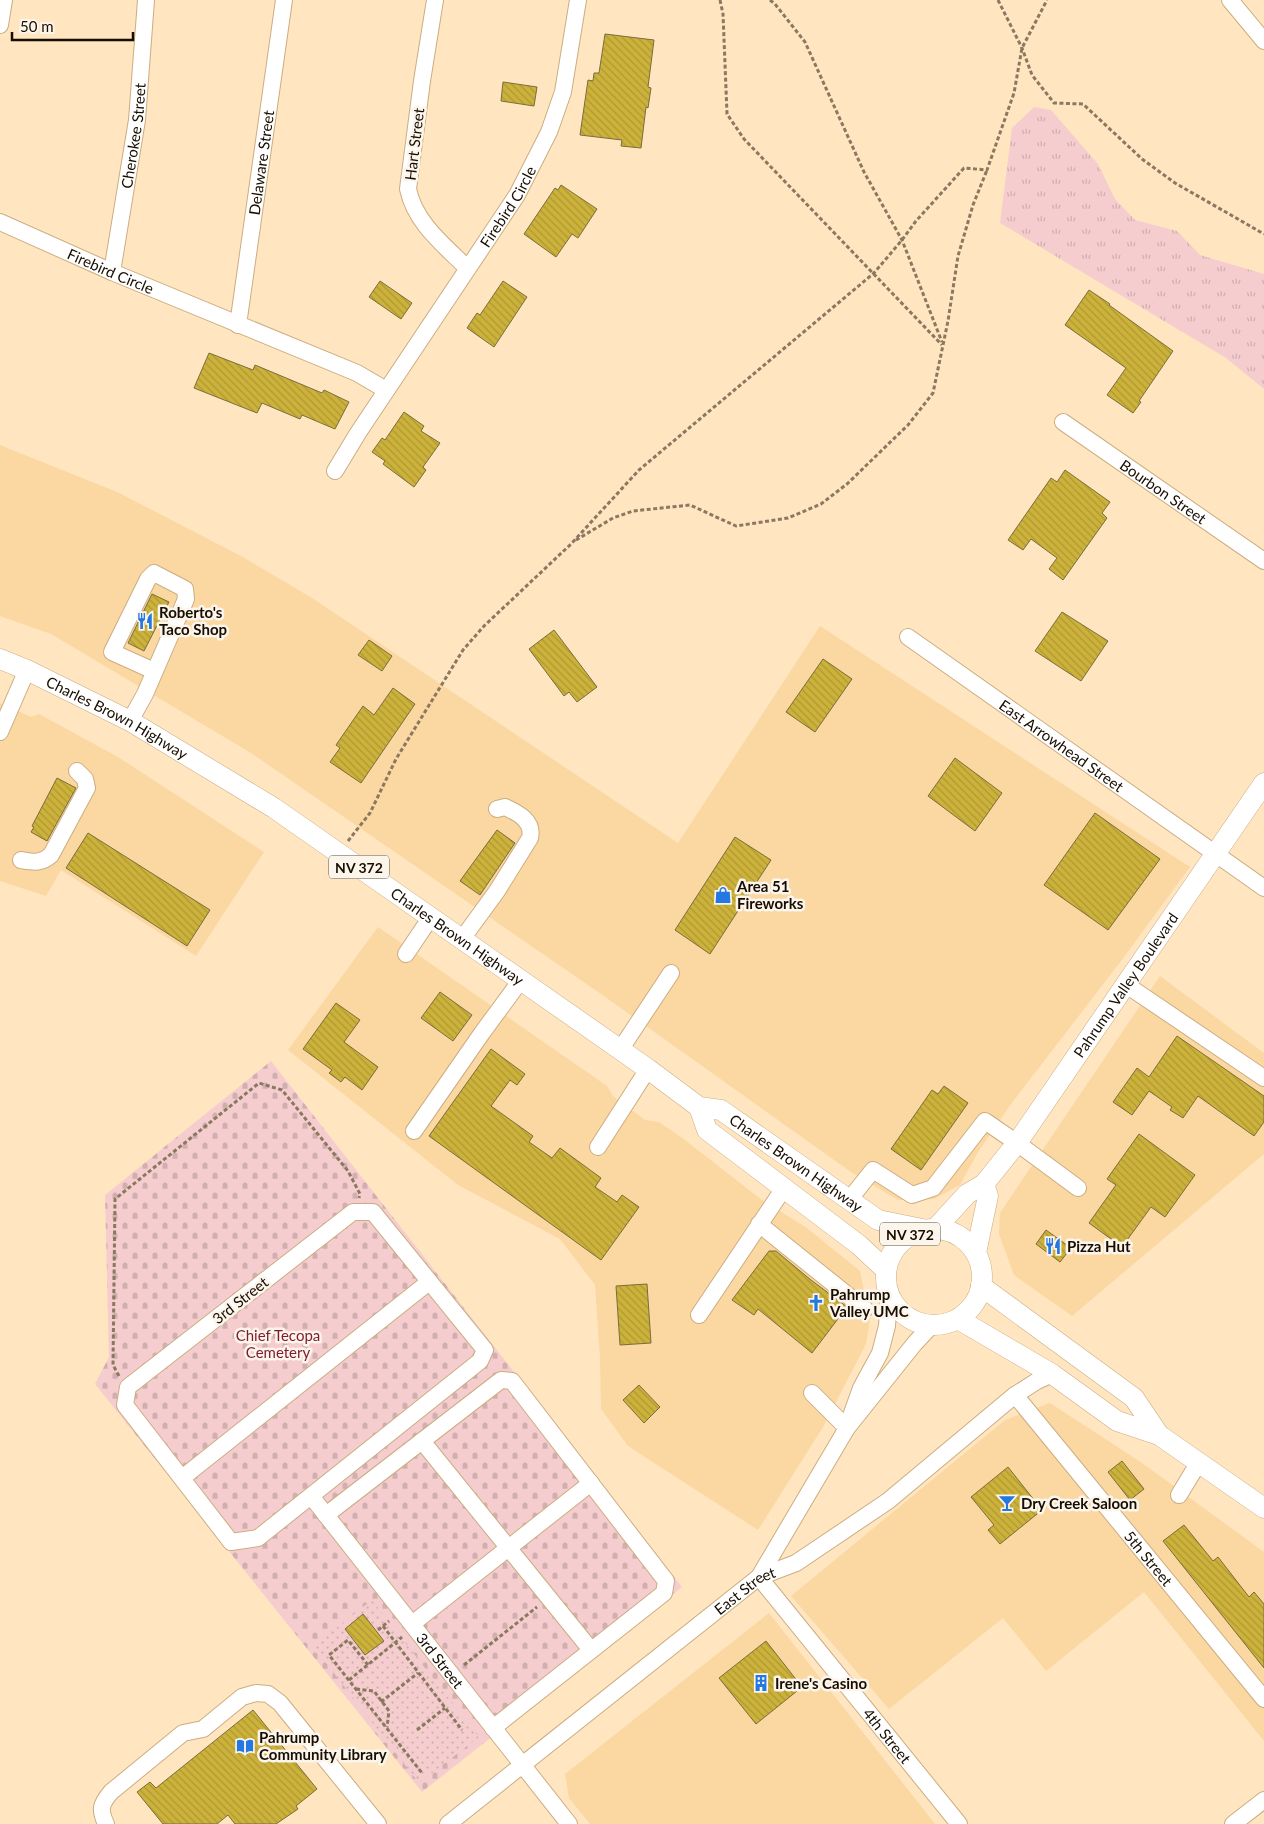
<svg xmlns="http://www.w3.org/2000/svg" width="1264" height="1824" font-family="Lato,sans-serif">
<defs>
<pattern id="grass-tufts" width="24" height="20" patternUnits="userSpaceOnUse" patternTransform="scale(1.25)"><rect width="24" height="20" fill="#f5cdce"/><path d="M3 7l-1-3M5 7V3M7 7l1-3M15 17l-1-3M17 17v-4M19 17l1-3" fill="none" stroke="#d1afaf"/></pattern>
<pattern id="cemetery-stones" width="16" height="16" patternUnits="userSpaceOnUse" patternTransform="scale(1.25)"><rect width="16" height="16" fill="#f5cdce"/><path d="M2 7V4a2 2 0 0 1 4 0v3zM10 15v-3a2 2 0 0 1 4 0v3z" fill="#d1afaf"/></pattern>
<pattern id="park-dots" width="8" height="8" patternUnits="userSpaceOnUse" patternTransform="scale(1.25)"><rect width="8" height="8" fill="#f5cdce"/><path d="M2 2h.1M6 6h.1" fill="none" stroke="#d1afaf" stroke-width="1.8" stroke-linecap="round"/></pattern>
<pattern id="building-back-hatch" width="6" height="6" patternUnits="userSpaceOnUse" patternTransform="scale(1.25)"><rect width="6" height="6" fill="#ccb23b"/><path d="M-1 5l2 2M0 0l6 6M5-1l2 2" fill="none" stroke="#ae9832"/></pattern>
</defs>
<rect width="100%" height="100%" fill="#ffe5c0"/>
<path fill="#fbd7a2" d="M0,445L117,492L241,556L312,598L678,843L820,626L1190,867L1121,961L1011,1104L978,1152L960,1185L934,1199L898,1200L851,1172L601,994L251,753L51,634L0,616Z
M0,703L31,717L39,714L118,757L264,852L196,956L61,870L46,896L0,881Z
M378,927L607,1086L613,1096L645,1120L659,1122L681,1137L762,1200L807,1228L860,1271L870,1320L866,1344L823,1427L758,1530L628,1446L601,1409L600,1358L595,1285L560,1239L458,1185L288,1050Z
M1160,976L1264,1053V1154L1072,1316L1014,1275L999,1234L1000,1213Z
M1050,1403L1142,1463L1264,1552V1741L1144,1592L1046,1671L1003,1618L889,1709L791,1596L1005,1420Z
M769,1613L935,1824H590L569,1798L565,1774Z"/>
<path fill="url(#grass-tufts)" d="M1034,107L1051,110L1098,164L1115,199L1135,220L1177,231L1200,255L1264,274V389L1226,358L1000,223L1012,128Z"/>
<path fill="url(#cemetery-stones)" d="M271,1061L682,1587L422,1792L95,1384L109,1357L105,1195Z"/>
<path fill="url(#park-dots)" d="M372,1600L479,1737L419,1783L313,1646Z"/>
<path fill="url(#building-back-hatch)" stroke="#796d3c" d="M605,34L654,40L648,87L651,88L648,108L646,107L641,148L621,146L622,140L580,135L588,80L593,81L594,73H599Z
M503,82L537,87L534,106L501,101Z
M561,185L597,209L578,238L572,234L556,257L524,234L555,188L558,190Z
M380,281L412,303L401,319L369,297Z
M503,281L527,297L494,347L467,328L477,313L480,315Z
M1089,290L1110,304L1109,305L1173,351L1139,401L1141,402L1133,413L1107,395L1126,368L1065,325Z
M209,353L253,370L255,365L322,393L324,390L349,402L335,429L302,415L300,419L262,403L257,413L194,388Z
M404,412L424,426L421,431L440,443L423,467L426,470L414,487L383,464L385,461L372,452L382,438L385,440Z
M1065,470L1110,502L1102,513L1107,518L1063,580L1049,569L1057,558L1031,539L1023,550L1008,540L1051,478L1057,482Z
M152,594L169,602L144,651L128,643Z
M1062,612L1108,641L1081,681L1035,651Z
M554,630L597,687L577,702L569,692L564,696L529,649Z
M369,640L392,656L382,671L358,655Z
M823,659L852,679L815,732L786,712Z
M393,688L415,704L361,783L330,762L340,748L336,745L363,706L374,715Z
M955,758L1002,793L975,831L928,796Z
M57,778L76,788L47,841L31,832L34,827L32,826Z
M1095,813L1160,859L1108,930L1044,885Z
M497,830L515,843L480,895L460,881Z
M88,833L210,910L187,946L66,868Z
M735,837L771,860L710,954L675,930Z
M440,992L472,1015L453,1041L421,1018Z
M336,1003L360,1020L344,1042L378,1067L362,1090L345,1077L341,1082L329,1073L332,1070L303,1049Z
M1177,1036L1264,1096V1122L1254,1136L1198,1096L1183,1118L1170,1110L1172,1107L1149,1091L1132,1115L1113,1102L1137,1068L1149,1077Z
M491,1049L525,1074L517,1085L510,1080L491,1106L533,1136L529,1142L552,1158L560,1148L601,1178L595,1187L617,1202L622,1195L639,1207L601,1260L429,1136Z
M944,1086L968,1103L921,1170L891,1149L932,1090L938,1094Z
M1139,1134L1195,1175L1165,1217L1151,1207L1122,1247L1089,1223L1116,1185L1107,1179Z
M1046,1230L1071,1248L1060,1262L1036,1244Z
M769,1251H776L811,1280L847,1307L812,1353L758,1309L754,1315L732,1300Z
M647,1284L651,1343L620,1345L616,1286Z
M639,1385L660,1407L644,1423L623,1400Z
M1122,1461L1144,1489L1130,1500L1108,1472Z
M1008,1467L1042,1510L1000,1544L988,1530L994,1525L971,1497Z
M1184,1525L1213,1561L1218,1557L1249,1597L1254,1592L1264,1604V1668L1163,1541Z
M363,1614L384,1641L365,1655L345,1629Z
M766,1641L802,1687L756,1724L719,1678Z
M253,1710L317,1789L296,1806L298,1809L276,1824H235L228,1815L217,1824H163L137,1792L150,1782L156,1788Z"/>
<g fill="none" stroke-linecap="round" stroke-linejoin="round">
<g stroke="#ccad81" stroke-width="18">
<g id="minor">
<path d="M435,0L422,81L408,189C415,223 444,245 467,268"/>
<path d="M1230,0L1264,41"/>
<path d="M0,25L4,0"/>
<path id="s1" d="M0,222L112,272L357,373L386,390"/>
<path id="s2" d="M112,272L137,120L146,0"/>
<path id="s3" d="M238,325L284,0"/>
<path id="s4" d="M1063,422L1264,561"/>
<path id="s5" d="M335,471L358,433L517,195L549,132L563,92L578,0"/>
<path id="s6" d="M908,637L1264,888"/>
<path d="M130,721L145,694L186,599L185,589L154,573L148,579L112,652L154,671"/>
<path d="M0,732L27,670"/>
<path d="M21,860C33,862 41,864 51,855L87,788L85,779L77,771"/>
<path d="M462,939L497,891L530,838C534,821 518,813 505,807L497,809"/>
<path d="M406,954L431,917"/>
<path d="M1125,984L1264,1078"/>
<path d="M620,1050L671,973"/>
<path d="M414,1131L482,1033L521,980"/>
<path d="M598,1147L648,1069"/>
<path d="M849,1200L873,1170L912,1195L933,1188L985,1121L1017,1143L1078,1188"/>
<path d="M353,1212H373L485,1350L480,1361L258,1538L231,1542L125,1405L128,1387Z"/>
<path d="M759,1224L865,1309"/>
<path d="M699,1315L784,1188"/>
<path d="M812,1393L847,1428"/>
<path id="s7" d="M1015,1395L1264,1699"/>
<path d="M851,1416L861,1388L880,1353L887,1326L889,1295"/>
<path d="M422,1441L591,1650"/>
<path d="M182,1478L429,1282"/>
<path d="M1179,1495L1199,1462"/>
<path id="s8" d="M311,1496L569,1824"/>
<path d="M326,1515L501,1380L512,1381L666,1581L664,1593L493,1728"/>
<path id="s9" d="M759,1577L959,1824"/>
<path d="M759,1577L847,1428L915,1343L932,1325"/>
<path d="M412,1624L591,1483"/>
<path d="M106,1824C99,1809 101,1804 111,1792L183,1733L203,1729L242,1697L256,1693L268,1694L280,1703L378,1824"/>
<path id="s10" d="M448,1824L759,1577L796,1563L888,1501L1015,1395L1037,1381L1052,1374"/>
<path d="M1233,1824L1264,1800"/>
</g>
</g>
<g stroke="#ccad81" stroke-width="21">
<g id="major">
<path id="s11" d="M0,659L27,670L130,721L274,808L648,1069L699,1107L721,1110L878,1220L922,1229"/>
<path d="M699,1107L707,1130L859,1245L886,1270"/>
<path id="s12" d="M936,1228L967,1194L984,1184L1017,1143L1264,783"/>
<circle cx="934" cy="1277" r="48"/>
<path d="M976,1253L988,1196L984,1184"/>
<path d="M981,1286L1134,1398L1159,1435"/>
<path d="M958,1319L1052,1374L1117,1421L1159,1435L1264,1508"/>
</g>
</g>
<path stroke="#8a785f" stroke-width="3" stroke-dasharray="4 2.5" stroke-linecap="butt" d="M720,0L723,14L727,114L744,139L942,345
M770,0L775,4L805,42L864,172L902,240L942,342
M998,0L1022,48L1032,75L1054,103L1083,104L1142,159L1175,183L1264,234
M576,540L613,518L633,511L690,505L736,526L788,518L821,504L847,484L908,425L933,393L948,321L958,256L973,205L987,170
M348,841L370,813L396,759L463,650L484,626L571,544L639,470L874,273L902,240L916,221L964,168L987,170L1014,93L1022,48L1047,0
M119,1376L113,1365L115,1199L259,1083L282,1090L348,1171L360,1194L359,1198
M383,1626L462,1730
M378,1630L389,1621
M368,1665L348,1640L329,1655L422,1773
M464,1665L537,1607
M349,1680L402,1637
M356,1689L374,1691L389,1711L387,1727
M381,1702L418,1673
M417,1730L445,1708"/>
<use href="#minor" stroke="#fff" stroke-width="16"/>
<use href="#major" stroke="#fff" stroke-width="20"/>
</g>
<defs>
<g id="restaurant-bare" transform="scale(1.35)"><path d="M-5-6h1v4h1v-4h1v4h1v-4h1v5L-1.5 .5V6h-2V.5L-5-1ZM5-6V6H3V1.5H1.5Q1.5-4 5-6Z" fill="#2378e2" stroke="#fcf5ec" stroke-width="2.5" paint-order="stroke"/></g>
<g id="shop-bare" transform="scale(1.35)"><path d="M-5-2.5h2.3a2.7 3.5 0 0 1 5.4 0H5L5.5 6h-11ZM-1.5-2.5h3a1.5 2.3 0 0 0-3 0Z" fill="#2378e2" stroke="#fcf5ec" stroke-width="2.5" paint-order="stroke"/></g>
<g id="church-bare" transform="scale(1.35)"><path d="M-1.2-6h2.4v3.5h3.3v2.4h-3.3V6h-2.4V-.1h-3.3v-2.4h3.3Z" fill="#2378e2" stroke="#fcf5ec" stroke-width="2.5" paint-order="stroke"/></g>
<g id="bar-bare" transform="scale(1.35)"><path d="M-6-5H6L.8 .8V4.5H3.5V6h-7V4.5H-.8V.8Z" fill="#2378e2" stroke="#fcf5ec" stroke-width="2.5" paint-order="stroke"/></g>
<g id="building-bare" transform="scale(1.35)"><path d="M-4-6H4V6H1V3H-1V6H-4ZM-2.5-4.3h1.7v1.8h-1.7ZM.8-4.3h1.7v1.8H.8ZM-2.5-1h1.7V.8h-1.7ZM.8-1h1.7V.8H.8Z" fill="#2378e2" stroke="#fcf5ec" stroke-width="2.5" paint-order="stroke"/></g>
<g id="library-bare" transform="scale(1.35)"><path d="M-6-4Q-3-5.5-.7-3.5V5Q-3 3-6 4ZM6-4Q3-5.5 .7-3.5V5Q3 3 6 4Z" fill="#2378e2" stroke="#fcf5ec" stroke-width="2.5" paint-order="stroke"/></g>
</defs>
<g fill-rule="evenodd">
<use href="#restaurant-bare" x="145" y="621"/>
<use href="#shop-bare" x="723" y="895"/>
<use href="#restaurant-bare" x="1053" y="1246"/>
<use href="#church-bare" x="816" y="1303"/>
<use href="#bar-bare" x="1007" y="1503"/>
<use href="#building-bare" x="761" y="1683"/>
<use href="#library-bare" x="245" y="1746"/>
</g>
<g text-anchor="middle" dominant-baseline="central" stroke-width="5" stroke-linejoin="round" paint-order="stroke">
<g fill="#fcf5ec" stroke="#5c5347" stroke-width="1">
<rect x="329" y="855.5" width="60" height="23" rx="4"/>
<rect x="880" y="1222.5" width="60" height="23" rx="4"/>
</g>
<g font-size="14" font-weight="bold" fill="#170d00">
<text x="359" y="867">NV 372</text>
<text x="910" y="1234">NV 372</text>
</g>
<g font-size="15" fill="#170d00" stroke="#fcf5ec">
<text stroke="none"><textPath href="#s2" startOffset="138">Cherokee Street</textPath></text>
<text transform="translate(414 144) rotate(-83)">Hart Street</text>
<text stroke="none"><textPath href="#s3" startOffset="164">Delaware Street</textPath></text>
<text stroke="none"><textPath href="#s5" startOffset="316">Firebird Circle</textPath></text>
<text stroke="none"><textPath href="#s1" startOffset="121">Firebird Circle</textPath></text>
<text stroke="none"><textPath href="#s4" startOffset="122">Bourbon Street</textPath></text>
<text stroke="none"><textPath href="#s11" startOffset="131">Charles Brown Highway</textPath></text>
<text stroke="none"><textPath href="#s6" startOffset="188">East Arrowhead Street</textPath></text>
<text stroke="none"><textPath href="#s11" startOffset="536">Charles Brown Highway</textPath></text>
<text stroke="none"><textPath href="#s12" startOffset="310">Pahrump Valley Boulevard</textPath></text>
<text stroke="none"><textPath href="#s11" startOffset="946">Charles Brown Highway</textPath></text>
<text transform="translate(240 1300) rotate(-38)">3rd Street</text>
<text stroke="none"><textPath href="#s7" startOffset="211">5th Street</textPath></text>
<text stroke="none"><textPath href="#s10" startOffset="378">East Street</textPath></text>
<text stroke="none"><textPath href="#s8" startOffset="209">3rd Street</textPath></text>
<text stroke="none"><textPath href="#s9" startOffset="204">4th Street</textPath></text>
</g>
<g font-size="15" font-weight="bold" fill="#170d00" stroke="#fcf5ec" text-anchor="start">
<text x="159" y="612">Roberto's<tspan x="159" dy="17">Taco Shop</tspan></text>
<text x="737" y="886">Area 51<tspan x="737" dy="17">Fireworks</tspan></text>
<text x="1067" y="1246">Pizza Hut</text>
<text x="830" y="1294">Pahrump<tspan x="830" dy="17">Valley UMC</tspan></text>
<text x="1021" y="1503">Dry Creek Saloon</text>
<text x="775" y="1683">Irene's Casino</text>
<text x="259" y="1737">Pahrump<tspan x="259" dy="17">Community Library</tspan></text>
</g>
<g font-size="15" fill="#7e1a2c" stroke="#fcf5ec">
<text x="278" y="1335">Chief Tecopa<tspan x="278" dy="17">Cemetery</tspan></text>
</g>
</g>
<path d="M12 32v8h121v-8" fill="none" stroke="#170d00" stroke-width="2.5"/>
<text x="20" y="32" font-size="15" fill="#170d00" stroke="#fcf5ec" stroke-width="4" paint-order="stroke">50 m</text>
</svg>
